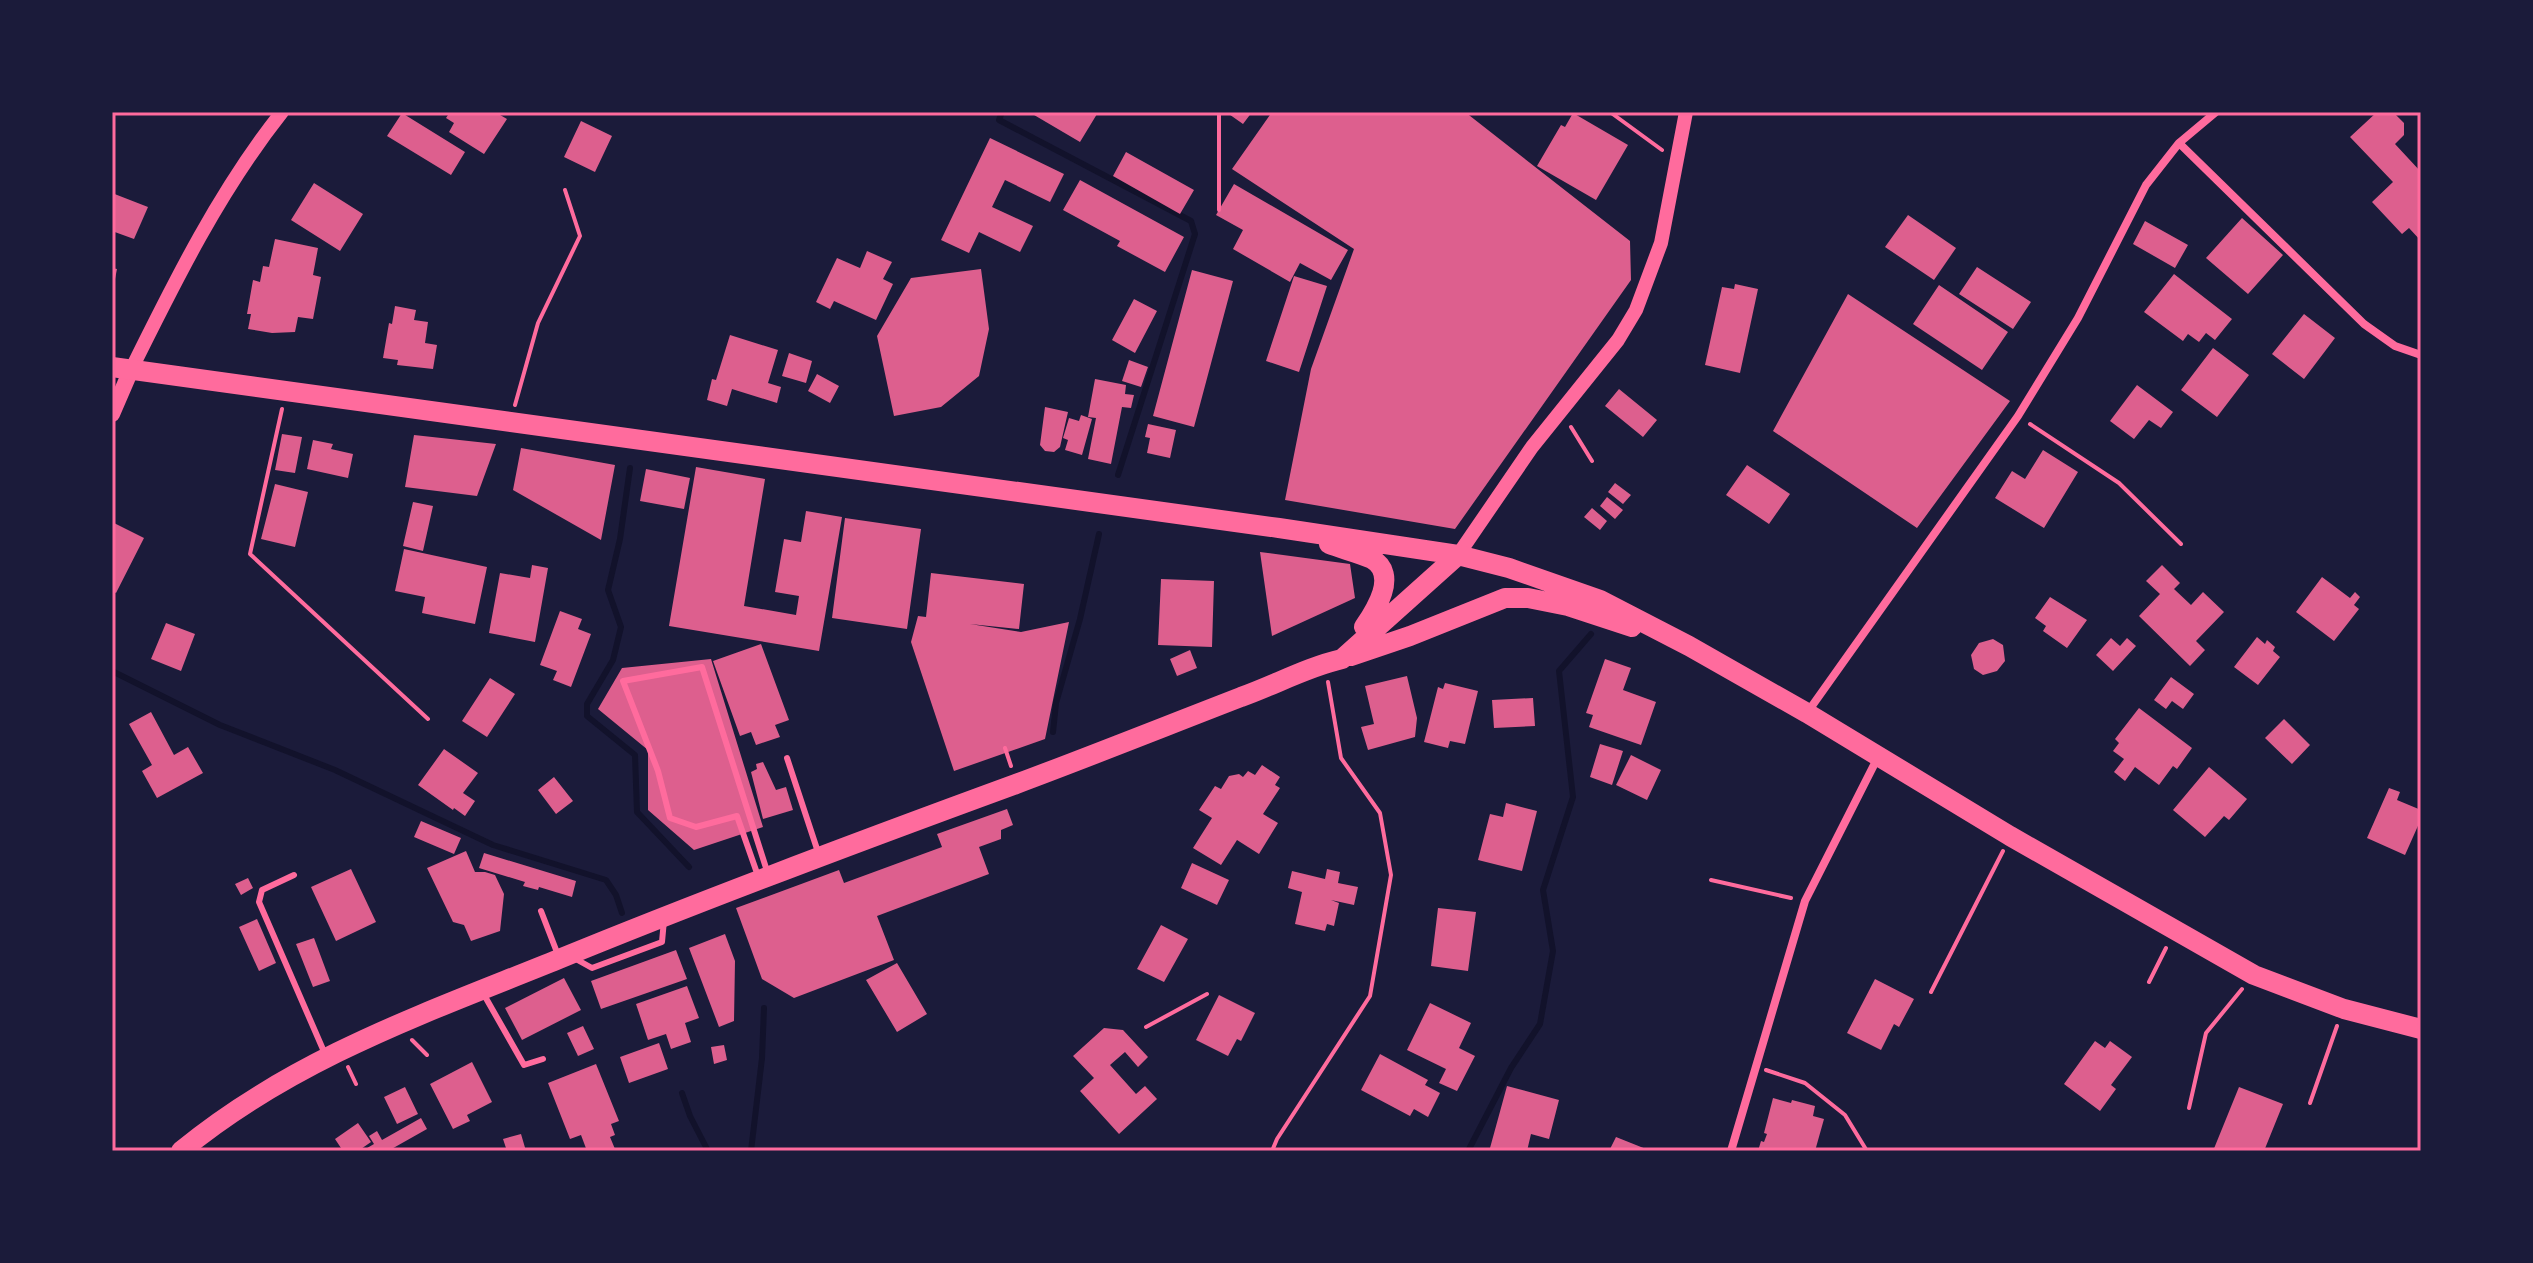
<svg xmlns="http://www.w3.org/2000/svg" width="2533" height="1263" font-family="Inter,sans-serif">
<rect width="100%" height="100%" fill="#1b1b3a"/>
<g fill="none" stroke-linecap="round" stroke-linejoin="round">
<path stroke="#12122b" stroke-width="6" d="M1002,112L999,120L1191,221L1195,234L1118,475
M630,468L620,539L608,590L621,627L613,660L587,704V716L635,755L637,812L689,867
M112,671L220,725L335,770L493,845L606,880L616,895L622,913
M1053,732L1056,703L1080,619L1099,534
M682,1093L690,1116L708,1151
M751,1151L762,1058L764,1008
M1468,1151L1511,1068L1540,1024L1553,951L1543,890L1573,797L1559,671L1591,634"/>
</g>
<path fill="#dd5f8e" d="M450,112H495L507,119L484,154L449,132L454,123L446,118Z
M1029,112H1094L1097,114L1080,142Z
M1226,112H1252L1243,124Z
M1272,112H1465L1630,241L1631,280L1455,529L1285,500L1311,369L1354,249L1232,169Z
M2377,112H2393L2404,123V135L2395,144L2421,172V241L2409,228L2402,234L2372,202L2393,182L2350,137Z
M402,113L465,152L451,175L387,136Z
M1573,113L1628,145L1596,200L1537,166L1561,125L1565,127Z
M581,121L612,136L595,172L564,157Z
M990,138L1064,174L1050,202L1005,180L992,207L1033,226L1020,252L979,232L969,253L941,240Z
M1126,152L1194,190L1180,214L1113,176Z
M1080,180L1184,237L1165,272L1117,246L1120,241L1063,210Z
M314,183L363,214L340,251L291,220Z
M1234,184L1348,250L1331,280L1300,263L1290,282L1233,249L1243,230L1216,215Z
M112,193L148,207L134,239L112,231Z
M1908,215L1956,248L1934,280L1885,247Z
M2242,218L2283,255L2248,294L2206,258Z
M2145,221L2188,245L2175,268L2133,244Z
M275,239L318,248L313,275L321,277L313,319L298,317L295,332L272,333L248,329L251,314H247L253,280L260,282L263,266L269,267Z
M867,251L892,262L883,279L893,284L876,320L834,301L830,309L816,302L837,258L860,268Z
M1977,267L2031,302L2013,329L1959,294Z
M112,268L117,269L113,289H112Z
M981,269L989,329L979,376L941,407L894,416L877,336L911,278Z
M1192,270L1233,281L1194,427L1153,416Z
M2174,274L2232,319L2215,340L2206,333L2199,342L2188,334L2183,341L2144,312Z
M1294,276L1327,286L1299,372L1266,361Z
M1735,284L1758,289L1740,373L1705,365L1722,287L1734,289Z
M1939,285L2008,332L1982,370L1913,324Z
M1848,294L2010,401L1917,528L1773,431Z
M1134,299L1157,311L1135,353L1112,340Z
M395,306L416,310L414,320L428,322L425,343L437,345L433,369L397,365L398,360L383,358L389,323L392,324Z
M2304,314L2335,338L2304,379L2272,354Z
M730,335L778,350L768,383L781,387L777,403L732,389L727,406L707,400L712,379L716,380Z
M2213,348L2249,375L2217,417L2181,390Z
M789,353L812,361L806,383L782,376Z
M1129,360L1148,367L1141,387L1122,381Z
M817,374L839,386L830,403L808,391Z
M1095,379L1126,385L1125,394L1134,395L1131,408L1122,407L1111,464L1088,459L1096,418L1088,417Z
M2137,385L2173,412L2161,428L2149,420L2134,439L2110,421Z
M1619,389L1657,420L1643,437L1605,406Z
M1045,407L1068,412L1060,447L1054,452L1045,451L1040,445Z
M1081,415L1092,419L1082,455L1065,450L1068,440L1063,438L1069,418L1079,421Z
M1148,424L1176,430L1170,458L1147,453L1150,438L1145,437Z
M282,434L302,437L295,473L275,470Z
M414,435L496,444L477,496L405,487Z
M313,440L333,444L331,449L353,454L348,478L307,469Z
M521,448L615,465L601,540L513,490Z
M2043,450L2078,472L2044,528L1995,498L2012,471L2025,479Z
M1747,465L1790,494L1769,524L1726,495Z
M696,467L765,479L744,606L796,615L799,596L775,592L784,539L801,542L806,511L842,517L819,651L669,626Z
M646,469L690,478L684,509L640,501Z
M1615,483L1631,495L1623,504L1608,492Z
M275,484L308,492L295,547L261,539Z
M1607,497L1623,510L1615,519L1600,506Z
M413,502L433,506L423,551L403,546Z
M1592,508L1607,521L1600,530L1584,517Z
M845,518L921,529L907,629L832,618Z
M112,522L144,538L116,593L112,591Z
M404,549L487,567L475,624L422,613L425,597L395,591Z
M1260,552L1350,564L1355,598L1272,636Z
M532,565L548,568L535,642L489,633L500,573L530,578Z
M2162,565L2180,583L2174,589L2191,605L2203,592L2224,612L2196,641L2205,650L2190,666L2139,616L2160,594L2146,581Z
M931,573L1024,584L1019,629L970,624L1021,632L1069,622L1045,739L954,771L911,642L918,616L926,617Z
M2322,577L2350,598L2355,592L2360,597L2354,605L2359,609L2334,641L2296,612Z
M1161,579L1214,581L1212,647L1158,645Z
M2050,597L2087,620L2067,648L2043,631L2046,626L2035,618Z
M560,611L582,619L578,629L591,634L571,687L553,680L557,671L540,665Z
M166,623L195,634L181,671L151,659Z
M2257,637L2265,644L2267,640L2275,647L2273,651L2280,657L2258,685L2234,667Z
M2111,638L2120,646L2127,638L2136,646L2113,671L2096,655Z
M1993,639L2003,645L2005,661L1997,671L1983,675L1974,669L1971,655L1979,643Z
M761,644L789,720L775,725L780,737L756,745L751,732L740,736L713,661Z
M1190,650L1197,668L1177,676L1170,659Z
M711,659L763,827L694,850L648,810V750L598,709L622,668Z
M1605,659L1631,668L1623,690L1656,702L1641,745L1589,727L1593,715L1586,713Z
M1407,676L1417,718L1415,737L1368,750L1361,727L1374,724L1365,686Z
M2171,677L2194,694L2183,709L2172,701L2166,709L2154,700Z
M490,678L515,694L487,737L462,721Z
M1445,683L1478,691L1465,744L1450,741L1448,748L1424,742L1438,687L1443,689Z
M1533,698L1535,726L1494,728L1492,700Z
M2139,708L2192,748L2177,769L2173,766L2159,785L2135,767L2125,781L2114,772L2124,759L2113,751L2119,743L2115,739Z
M151,712L174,755L188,747L203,773L157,798L142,771L152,765L129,724Z
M2284,719L2310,745L2292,764L2265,738Z
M1600,744L1623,751L1612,785L1590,777Z
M444,749L478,773L463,793L475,801L465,816L454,808L453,810L418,785Z
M1631,755L1661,770L1647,800L1616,785Z
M763,762L776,790L786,787L793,810L763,819L751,772L757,769L756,764Z
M1262,765L1280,777L1275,785L1280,788L1263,814L1278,823L1259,854L1237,840L1221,865L1193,848L1212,818L1199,810L1215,786L1221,789L1229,776L1239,774L1243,777L1248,771L1255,775Z
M2209,767L2247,799L2229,820L2224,816L2205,837L2173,810Z
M554,777L573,801L556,814L538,790Z
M2389,788L2400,792L2397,800L2421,810V819L2405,855L2367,838Z
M1506,803L1537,811L1522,871L1478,860L1490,814L1503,817Z
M1007,809L1013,825L1001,830V839L979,847L989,874L877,916L894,960L794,998L762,979L736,908L839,870L844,883L942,847L937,834Z
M421,821L461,838L454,854L414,837Z
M466,851L475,872H485L495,875L504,894L500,931L471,941L464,925L453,922L427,868Z
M484,853L576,881L572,897L539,887L538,890L523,886L525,882L479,868Z
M1192,863L1229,880L1217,905L1181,888Z
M351,869L376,922L336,941L311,887Z
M1327,869L1340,872L1338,883L1358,887L1354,905L1331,900L1339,903L1334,926L1327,924L1325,931L1295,924L1302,892L1288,888L1292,871L1325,879Z
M248,878L253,888L241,895L235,884Z
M1438,908L1476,912L1468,971L1431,966Z
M257,919L276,963L259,971L239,927Z
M1161,925L1188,939L1164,982L1137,969Z
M725,934L735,961L734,1021L719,1027L689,948Z
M314,938L330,981L313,987L296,944Z
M676,950L687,979L601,1009L591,981Z
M897,963L927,1014L897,1032L866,980Z
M564,978L581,1010L522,1040L505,1008Z
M1875,979L1914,999L1899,1027L1894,1024L1881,1050L1847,1033Z
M687,986L699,1018L685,1023L691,1042L671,1049L666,1034L648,1040L636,1004Z
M1219,995L1255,1013L1241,1041L1237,1039L1228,1056L1196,1040Z
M1430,1003L1471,1023L1459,1048L1475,1056L1457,1091L1439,1083L1446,1069L1407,1050Z
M583,1026L594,1049L578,1056L567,1033Z
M1104,1028L1123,1030L1148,1057L1138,1067L1125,1052L1110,1065L1136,1094L1145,1086L1157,1099L1119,1134L1080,1091L1094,1078L1073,1056Z
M2095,1041L2105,1048L2110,1041L2132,1057L2111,1085L2116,1089L2100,1111L2064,1084Z
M659,1043L668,1069L629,1083L620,1057Z
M724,1045L727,1060L714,1064L711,1047Z
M1380,1054L1428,1080L1425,1085L1440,1093L1428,1117L1414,1109L1410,1116L1361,1090Z
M472,1062L492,1102L467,1115L470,1121L453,1129L430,1084Z
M596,1064L619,1121L611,1124L615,1135L610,1137L615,1149L609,1151H587L581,1135L570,1139L548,1083Z
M1507,1086L1559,1100L1549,1139L1531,1134L1527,1151H1503L1490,1148Z
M405,1087L418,1114L397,1124L384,1097Z
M2239,1087L2283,1104L2264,1151H2213Z
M1773,1098L1791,1103L1792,1100L1815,1106L1813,1116L1824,1119L1815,1151H1758L1761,1141L1764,1142L1767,1134L1764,1133Z
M421,1118L427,1129L388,1151H362L374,1144L369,1136L377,1131L382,1140Z
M358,1123L371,1142L358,1151H343L335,1139Z
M521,1134L526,1151H507L503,1139Z
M1616,1137L1651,1151H1609Z"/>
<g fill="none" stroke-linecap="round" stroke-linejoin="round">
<path stroke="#ff6b9d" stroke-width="4" d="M1219,112V210
M1610,112L1662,150
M515,405L538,323L580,236L565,190
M282,409L250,554L428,719
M2030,424L2119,483L2181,544
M1571,427L1592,461
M1005,748L1011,766
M1711,880L1791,898
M2149,982L2166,948
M1931,992L2003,851
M1146,1027L1207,994
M412,1040L427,1055
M348,1067L356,1084
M1766,1070L1805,1083L1845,1115L1867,1151
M2310,1103L2337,1026
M2189,1108L2206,1033L2242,989
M1272,1151L1277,1139L1370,996L1391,875L1380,813L1341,758L1328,682"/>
<path stroke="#ff6b9d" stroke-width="6" d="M787,758L818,852
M294,875L262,890L259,902L325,1054
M758,876L737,816L696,827L670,818L658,771L623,681L702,667L767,871
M541,911L558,955
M574,958L592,968L662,942L664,920
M483,993L524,1065L543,1059"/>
<path stroke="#ff6b9d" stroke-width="8" d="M2179,143L2364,324L2395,346L2421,355
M1807,713L2018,416L2078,318L2146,185L2179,143L2216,112
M1731,1151L1805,901L1878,757"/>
<path stroke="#ff6b9d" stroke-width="14" d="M131,370C175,281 220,190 282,112
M1458,555L1532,447L1618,340L1636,310L1661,243L1686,112"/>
<path stroke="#ff6b9d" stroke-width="16" d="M112,414L131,370"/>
<path stroke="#ff6b9d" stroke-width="20" d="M112,367L1279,528L1458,555L1509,568L1600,600L1689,646L1807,713L2010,836L2254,975L2344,1009L2421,1029
M1329,544C1342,549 1359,553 1372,559C1399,574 1375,611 1364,627
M1351,656L1410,636L1505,598H1528L1568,606L1632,627
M181,1151C294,1058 426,1013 559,959C710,897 863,840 1016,784C1091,756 1166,726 1241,697C1275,685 1307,667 1342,659L1458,555"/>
</g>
<rect width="2533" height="1263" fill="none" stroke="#1b1b3a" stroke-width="228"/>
<rect x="114" y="114" width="2305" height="1035" fill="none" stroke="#ff6b9d" stroke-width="3"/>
</svg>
